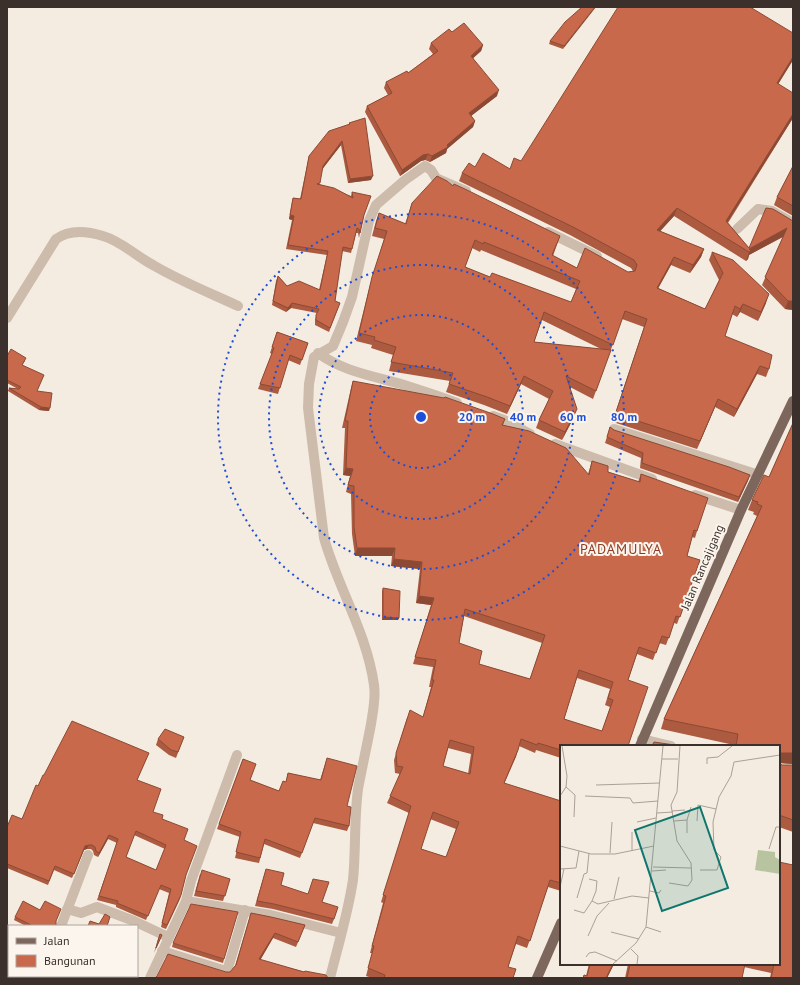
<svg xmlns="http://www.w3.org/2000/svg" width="800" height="985" font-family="'PT Sans',sans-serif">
<rect width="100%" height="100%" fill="#f4ebe1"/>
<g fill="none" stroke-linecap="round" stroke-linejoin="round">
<path stroke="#cdbbac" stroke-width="10" d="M737,229L758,209L772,211L793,223
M548,232L597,256
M7,318L56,239C70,229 87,231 103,236C121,241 136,256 153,265C180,281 210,293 238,306
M318,353C342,371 373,376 401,384C420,390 439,396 457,403
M493,416L504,420L530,434
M614,429L759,475
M555,444L652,479
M695,495L741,510
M642,739L671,746
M186,901L191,881L237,755
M67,909L81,913L97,907L134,921L168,937
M61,926L88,855
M162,951L226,971L228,968L245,910
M35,978L36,976
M150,978L186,901L271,915L341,933
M330,978C338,946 348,913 353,880C356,850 354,819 358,789C362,767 367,746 371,724C373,711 376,698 374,685C367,633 338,588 324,538L308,408L309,384L314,357L333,346L343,322L352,297L369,221L376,205L405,180L425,166L431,170L436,178L466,191"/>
<path stroke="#7d675c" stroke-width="10" d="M640,746L741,510L793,401
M537,978L561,923"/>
</g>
<path fill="#ac5a40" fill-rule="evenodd" d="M582,7L563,49L549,44L550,41Z
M452,32L483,45L481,51L473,58L497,96L471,116L475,121L473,127L447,149L446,153L430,162L425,160L421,161L400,176L365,112L367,106L388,95L384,88L386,82L408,73L433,54L429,49L431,43Z
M793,33V60L778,84L793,118L728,223L749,248L793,221V310L785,309L762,285L783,237L749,255L748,259L746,261L674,216L660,231L704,249L701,257L690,273L671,265L658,288L705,309L719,280L709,260L712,252L766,303L758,321L740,312L737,317L732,314L725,336L769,369L766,377L757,374L734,417L715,407L697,449L616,423H612L644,327L622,319L593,399L570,387L574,417L562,440L536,428L539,420L549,399L521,384L507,414L484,405L446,392L450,381L389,371L393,355L371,348L372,345L356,341L370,285L384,239L372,236L376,221L379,213L405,224L412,203L453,186L560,236L553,256L577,268L628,272L633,271L631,268L570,235L459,181L462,173L475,167L510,169L521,161ZM472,248L480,252L481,250L576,289L571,302L490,277L465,267ZM542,320L601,349L534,342Z
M349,123L371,180L348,183L341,145L322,169L319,184L351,196L352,192L364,215L360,233L359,238L358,233H356L351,253L342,251L335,301L340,303L329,332L315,325V320L317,313L291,308L286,312L272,305L276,281L278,276L287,286L319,290L327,255L286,249L292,220L289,219L292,202L293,198L300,199L308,161L309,156L349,124Z
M793,166V216L774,205L777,197Z
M277,332L308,343L300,365L288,360L278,394L258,389L272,354L270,353Z
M7,356L25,361L22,365L37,391L49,411L39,410L8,391L9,388L18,389L7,383Z
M353,381L505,419L503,425L588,474L592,461L608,472L638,482L641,474L697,531L695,538L692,537L687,556L700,560L677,624L674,623L666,645L659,643L653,660L637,654L628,680V746H561V758L536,750L535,753L519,746L516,757L504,784L561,801V891L548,887L527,948L516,944L508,967L513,978H372L366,976L372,953H370L383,903L381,902L409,813L387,803L400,774L395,773L394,760L407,718L423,717L431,687H429L433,667L413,664L431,605L416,603L420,569L391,566L392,556H355L352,534L351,494L346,492L350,476L343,475L345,428H342L351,388ZM464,616L542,643L530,679L479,664L459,643ZM577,678L610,689L605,705L610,707L602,731L564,719ZM448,748L471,754L468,774L443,766ZM430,819L456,829L446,857L421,849Z
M793,423V764L780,763L782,765H793V832L779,827V746H734V745L661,729L664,719L757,516L753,514L754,512L748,510L752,500L769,477Z
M610,427L614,430L750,475L738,502L640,468L641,458L605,443Z
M383,588L399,618L398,620H382V591Z
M184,737L176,758L169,755L156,745L158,739Z
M147,757L137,780L153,812L162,819L184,841L186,875L180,899L166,929L161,927L169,893L159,889L146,920L116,907V905L97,900L117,843L108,839L98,857L94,855L93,851L91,849H87L84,850L72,878L54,870L48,885L7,868V827L22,819L38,786L44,775ZM134,835L165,849L156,870L126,857Z
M327,758L347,806L349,826L347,831L313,823L300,858L264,844L259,863L235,858L240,837L217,829L243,759L250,780L279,791L286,782L288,773L320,780Z
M266,869L281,885L322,902L334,919L332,924L273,909L255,906Z
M200,874L230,879L223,901L194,896Z
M40,910L56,921V925L57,926H26L14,920L15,917Z
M251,913L305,925L296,947L273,938L260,960L328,978L226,972H230L235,966Z
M160,934L162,935L154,953L158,939Z
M173,943L224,959L223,963L172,947Z
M589,964H614L607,978H583L584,975L586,976Z
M628,964H779L793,978H770L771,973L744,967L742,978H625Z
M65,976H122L121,978H64Z"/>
<path fill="#8c4a34" d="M595,7H596L563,49L564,46Z
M483,45L481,51L469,62L471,56Z
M793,57V60L774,91L777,83Z
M499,90L497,96L467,119L469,113Z
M793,114V118L723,229L726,221Z
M475,121L473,127L447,149L446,153L430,162L432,156L447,145Z
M342,141L341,145L321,171L323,166Z
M428,154L425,160L421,161L400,176L402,170L423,155Z
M373,176L371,180L348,183L350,179Z
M677,208L674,216L654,238L657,230Z
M290,215L294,216L292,220L289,219Z
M787,228L784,236L749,255L748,259L746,261L749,252V249Z
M704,249L701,257L690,273L693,265Z
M674,257L671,265L654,296L657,288Z
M769,294L766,303L758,321L761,312Z
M788,301H793V310L785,309Z
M292,303L291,308L286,312L288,308Z
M743,304L740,312L737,317L740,309Z
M760,366L757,374L734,417L737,409Z
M524,376L521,384L507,414L510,406Z
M718,399L715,407L697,449L700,441Z
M41,407L50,408L49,411L39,410Z
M577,409L574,417L562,440L565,432Z
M615,415H619L616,423H612Z
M346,468L353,469L350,476L343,475Z
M750,475L748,481L738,502L739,497Z
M357,548H395L392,556H355Z
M394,559L422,562L420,569L391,566Z
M419,596L434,598L431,605L416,603Z
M383,617L399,618L398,620H382Z
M780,753H793V764L779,763V754Z
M109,835L108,839L98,857L99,853Z
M89,845L87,849L84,850L72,878L85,846Z
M275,933L273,938L258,964L259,959Z
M613,964H614L607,978H606Z"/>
<path fill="#c8694b" stroke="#8c4a34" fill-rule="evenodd" d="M582,7H595L564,46L550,41L565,22Z
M618,7H750L793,33V57L777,83L793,93V114L726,221L749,248L766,208L773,209L793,221V301H788L765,277L787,228L749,249L751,251L749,252L677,208L657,230L704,249L693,265L674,257L657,288L705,309L723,273L712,252L733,260L769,294L761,312L743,304L740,309L735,306L725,336L772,355L769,369L760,366L737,409L718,399L700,441L619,415H615L647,319L625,311L613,345L544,312L534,342L611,350L596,391L566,376L577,409L565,432L539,420L553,391L524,376L510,406L487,397L449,384L453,373L391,362L396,347L374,340L375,337L359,333L372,277L387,231L375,228L379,213L406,224L412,203L437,176L447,181L453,186L454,184L467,190L560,236L552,255L577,268L585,248L628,272L635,271L637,265L634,260L573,227L462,173L469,163L475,167L483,153L510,169L514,158L521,161ZM475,240L483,244L484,242L580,281L571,302L492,273L490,277L465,267Z
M464,23L483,45L471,56L499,90L469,113L475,121L447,145L448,147L432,156L428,154L423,155L402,170L367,106L392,93L386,82L407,71L408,73L438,51L431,43L449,29L452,32Z
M365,118L373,176L350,179L342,141L323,166L320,183L317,184L334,188L353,198L352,192L371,196L364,215L360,233L359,229L357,228L352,249L343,247L335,301L340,303L330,328L316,320V315L319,309L292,303L288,308L273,301L278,276L287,286L299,281L320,290L328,251L288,245L294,216L290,215L293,198L301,199L309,156L329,131L350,124L349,123Z
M793,166V206L777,197Z
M277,332L308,343L302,360L290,355L280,388L260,384L274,348L272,347Z
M11,349L26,358L22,365L44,375L37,391L52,393L50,408L41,407L9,388L19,389L21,387L7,380V356Z
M353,381L444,398L445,397L493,414L505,419L502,425L529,431L566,448L589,475L592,461L608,466V472L640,482L641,474L708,498L697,531L694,530L687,556L700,560L680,617L676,616L669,638L662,636L656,653L639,647L628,680L648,687L628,746H561V750L538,743L537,745L521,739L518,750L504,783L561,801V883L550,880L530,941L518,936L508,967L516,969L513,978H384L385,975L368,968L374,946H372L386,896L383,895L411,806L390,796L403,767L397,766L396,753L410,710L423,717L434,680H432L436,660L415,657L434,598L419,596L422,562L394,559L395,548H357L354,527V486L348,485L353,469L346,468L348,421H345ZM465,609L545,635L530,679L479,664L482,651L459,643ZM579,670L613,682L608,698L613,700L602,731L564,719ZM450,740L474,747L470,774L443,766ZM433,812L459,822L446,857L421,849Z
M793,423V753H780L779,754V746H736L738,734L664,719L762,506L757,504L758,502L752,500L764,475L769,477Z
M610,427L614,430L729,467L750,475L739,497L642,463L643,453L607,437Z
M383,588L400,591L399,618L383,617Z
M72,721L149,753L137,780L161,789L153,812L163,815L162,819L188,829L184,840L197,846L186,875L181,895L167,925L162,923L171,889L161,885L148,916L117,903L118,901L99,896L118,839L109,835L99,853L96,851L95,847L92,845H89L85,846L74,874L55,866L49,881L7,864V827L12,815L22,819L36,785L38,786L43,775H44ZM136,831L166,845L156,870L126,857Z
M165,729L184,737L178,752L171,750L158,739Z
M654,742L681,746H652Z
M327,758L357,766L347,806L351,807L349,826L315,818L302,853L265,839L260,858L236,852L241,832L219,824L243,759L256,764L250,780L279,791L283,781L286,782L288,773L321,780Z
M779,763L782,765H793V820L779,815Z
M779,862L793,865V978H771L774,964H779Z
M266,869L284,873L281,885L308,894L313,879L329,882L322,902L338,907L334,919L274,904L257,901Z
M202,870L230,879L225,896L196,891Z
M23,901L40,910L45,901L61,909L56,921V925L57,926H33L15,917Z
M191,904L238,912L224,959L173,943Z
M251,913L271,917L305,925L298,942L275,933L259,959L304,972L305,971L326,975L328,978H155L157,976L168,954L226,972H230L236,965Z
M105,914L110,917L107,926H88L90,921L99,924Z
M160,934L162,935L156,948Z
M590,964H613L606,978H583L584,975L587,976Z
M630,964H745L742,978H627Z
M65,976H87L86,978H64Z
M90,976H121L120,978H94Z"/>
<g fill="none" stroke="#1d4ed8" stroke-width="2" stroke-dasharray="2 4">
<circle cx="421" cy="417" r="51"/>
<circle cx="421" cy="417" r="102"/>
<circle cx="421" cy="417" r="152"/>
<circle cx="421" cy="417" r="203"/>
</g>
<g text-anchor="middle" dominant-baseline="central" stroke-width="4" stroke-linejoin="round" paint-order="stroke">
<g font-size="12" fill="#3b302b" stroke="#fbf5ee">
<text transform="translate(702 567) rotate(-67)">Jalan Rancajigang</text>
</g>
<g font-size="14" letter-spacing="1" fill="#8c3b22" stroke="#fbf5ee">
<text x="621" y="549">PADAMULYA</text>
</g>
</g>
<g transform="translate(560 745)">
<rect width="220" height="220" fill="#f4ebe1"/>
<path d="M198,105L215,107V112L220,115V129L195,125Z" fill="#b8c4a0"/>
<path fill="none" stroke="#aaa098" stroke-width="1" d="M102,14H118M147,19V13L158,12L172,1M36,40L100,38M6,42L15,50L14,72M0,51L6,42L7,31L2,1M25,51L70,53L73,58L98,56M112,66L125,65M97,68L113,67M114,76L127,75L131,62M137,76L138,60L156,64M77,77L96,73M72,87V106M127,88V75M0,101L31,109H55L94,101M209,104L216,82H220M50,108L52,77M93,122L131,123M0,124L16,123L19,106M140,125H157L161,112L154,105L153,77L159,52L171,31L174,17L220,10M92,126L106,125M29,134L37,136L36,146L32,156L38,159L72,151L89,153M109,138L128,141L132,135L131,118L117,96L111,60L117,47L120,1M0,142L4,124M90,146L99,148L101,145M17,153L24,129L27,128L29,108M54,154L59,132M14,165L24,168L32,156M86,182L101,187M51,187L79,194M28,191L37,171L49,158M71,204L78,211L77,219M26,212L29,208L35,207L57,216M53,219L76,198L86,182L103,1"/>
<path fill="#0f766e" fill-opacity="0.15" stroke="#0f766e" stroke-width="2" d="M140,62L168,143L102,166L75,85Z"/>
<rect width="220" height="220" fill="none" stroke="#3b302b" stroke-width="2"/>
</g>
<circle cx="421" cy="417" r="6" fill="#1d4ed8" stroke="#fbf5ee" stroke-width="2"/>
<g font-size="12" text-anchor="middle" font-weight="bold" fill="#1d4ed8" stroke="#fbf5ee" stroke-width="4" stroke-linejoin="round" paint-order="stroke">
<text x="472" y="421">20 m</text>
<text x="523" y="421">40 m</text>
<text x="573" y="421">60 m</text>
<text x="624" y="421">80 m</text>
</g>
<rect width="800" height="985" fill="none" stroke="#3b302b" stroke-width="16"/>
<rect x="8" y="925" width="130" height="52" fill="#fbf5ee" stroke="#aea6a0"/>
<rect x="16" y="938" width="20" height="6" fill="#7d675c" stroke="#aea6a0"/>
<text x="44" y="945" font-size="12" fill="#3b302b">Jalan</text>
<rect x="16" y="955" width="20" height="12" fill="#c8694b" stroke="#aea6a0"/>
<text x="44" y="965" font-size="12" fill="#3b302b">Bangunan</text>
</svg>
